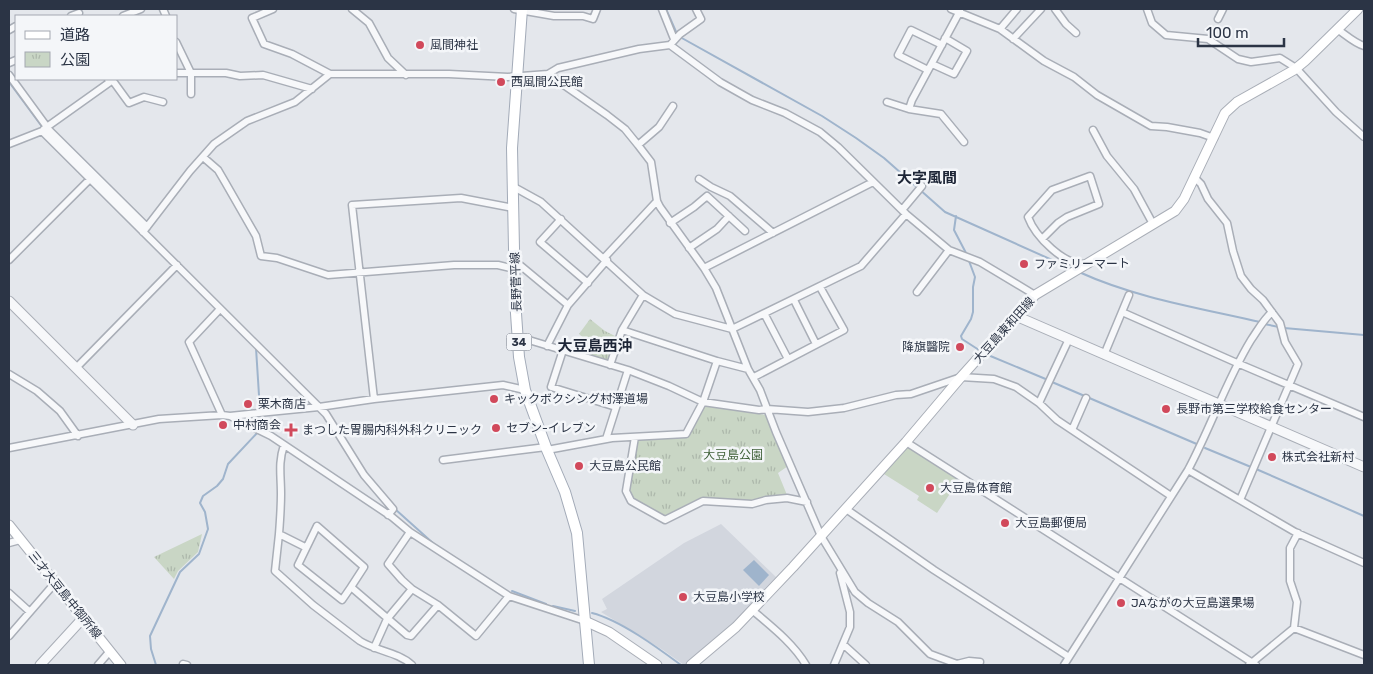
<svg xmlns="http://www.w3.org/2000/svg" width="1373" height="674" font-family="Rubik,'Noto Sans JP',sans-serif">
<defs>
<pattern id="park-tufts" width="24" height="20" patternUnits="userSpaceOnUse" patternTransform="scale(1.25)"><rect width="24" height="20" fill="#c9d6c5"/><path d="M3 7l-1-3M5 7V3M7 7l1-3M15 17l-1-3M17 17v-4M19 17l1-3" fill="none" stroke="#adb8ab"/></pattern>
</defs>
<rect width="100%" height="100%" fill="#e4e7ec"/>
<path fill="#d2d6de" d="M721,524L777,578L731,625L687,665H684L663,650L601,612L607,609L602,599L684,543Z"/>
<path fill="url(#park-tufts)" d="M590,319L605,331L617,337L609,363L582,354L588,342L579,334Z
M705,404L766,415L788,466L778,473L787,495L764,497L750,502L702,499L665,518L631,498L628,489L637,439L689,436Z
M202,534L198,552L178,571L174,579L154,557Z"/>
<path fill="#c9d6c5" d="M907,447L959,480L937,513L917,500L919,496L884,474Z"/>
<path fill="#9fb4cc" d="M754,560L769,575L759,586L743,570Z"/>
<g fill="none" stroke-linecap="round" stroke-linejoin="round">
<path stroke="#9fb4cc" stroke-width="2" d="M666,9L677,34
M680,37L822,116L856,138L884,158L945,212L1070,268
M9,82L43,128
M1361,130L1364,133
M956,216L954,230L966,253
M969,261L975,277L973,287V312L971,319L961,336L962,339L979,350
M1079,272C1136,298 1199,308 1260,322
M1264,324L1279,327
M1284,328L1364,335
M256,348L260,411
M988,355L1048,380
M1052,382L1199,445
M261,416V428
M1205,448L1251,467
M1256,469L1364,516
M395,509L434,544
M512,591L546,604
M553,606L575,611
M592,613C620,620 658,648 681,665
M156,665L151,649L150,636L180,572L199,554L208,529L205,512L200,503L203,496L217,486L223,479L228,464L258,432"/>
<g stroke="#a9aeb7" stroke-width="9">
<path id="minor" d="M163,9L166,16
M273,9L252,18L264,44L292,54L330,74H449L508,77L548,74L558,68L639,49L670,45L680,34L701,19L696,9
M352,9L369,23L388,58L406,75
M514,9L554,16H583L593,19L597,9
M662,9L674,39
M951,9L1000,29L1044,61L1074,77L1097,95L1151,126L1167,127L1200,133L1214,138
M1055,9L1066,24L1076,33
M1147,9L1152,23L1166,35L1208,39L1238,59L1251,62L1280,58L1296,68L1336,112L1364,137
M71,16L79,13
M123,16L141,9
M1218,19L1223,9
M1000,29L1017,9
M1337,29C1346,35 1354,43 1364,46
M9,30L16,26
M1013,39L1041,9
M176,42L191,73H176
M670,45L720,82L752,100L785,113L820,132L838,147L906,214L949,250L980,262L1035,295
M9,63L16,60
M932,64L954,74L967,51L945,38
M928,70L898,55L911,30L942,45
M548,74L607,115L625,129L638,145L651,162L657,201L660,207L704,268L716,288L748,369L760,390L776,432L821,536L855,592L868,603L898,622L930,654L957,664L969,661L980,662
M9,75L50,131L147,227
M108,79L110,82L113,81L129,103L144,97L163,102
M191,94V73H226L240,76L263,75L312,89
M887,102L909,109L912,100L960,11
M909,109L941,114L964,142
M44,129L110,82
M1093,130L1107,156L1134,189L1153,224
M9,144L42,131L326,414L364,475L393,509L388,515
M638,145L659,127L673,106
M203,157L218,170L225,182L256,236L261,256L277,258L328,275L454,265H498L515,269
M1194,177L1201,184L1208,199L1227,223L1233,251L1241,276L1251,289L1263,300L1280,323L1285,342L1298,364L1240,500
M699,179L711,187L730,196L773,233
M512,186L541,202L643,295L675,314L732,329L861,266L906,214
M902,210L922,186
M561,219L540,242L588,283
M670,223L694,207L707,196L745,231
M143,232L190,171L214,144L247,121L295,102L330,74
M1042,239L1058,223L1067,217L1099,204L1090,176L1052,190L1028,217C1035,236 1064,266 1086,264
M689,248L717,229L729,216
M604,258L657,201
M9,260L93,176
M515,261L568,305
M704,268L873,182
M917,292L949,250
M794,300L816,344
M220,309L189,342L222,415
M1122,312L1237,363L1364,417
M765,315L788,359
M622,330L717,361L748,369
M519,337L628,370L669,386L703,402L759,410L767,409L808,412L844,408L896,395L911,394L961,377L994,379L1016,387L1039,403L1057,420L1171,496
M547,346L568,305L607,260
M563,350L551,387L616,407
M1104,355L1129,295
M610,365L622,330L643,295
M76,368L177,265
M9,374L37,391L60,411L78,436
M754,377L844,330L820,287
M374,399L503,385L525,390
M1039,403L1069,339
M230,416L319,407L374,399L352,205L461,198L513,208
M1072,430L1086,398
M635,437L626,491L631,501L665,520L703,501L752,504L766,500L787,498L807,502
M606,439L628,370
M906,442L1256,665
M284,445C278,463 281,475 281,494C281,507 280,521 279,534L305,547
M9,448L159,419L222,415L230,416L271,436L392,517L410,532L509,596L585,621
M547,450L612,438L686,434L703,402L717,361
M443,460L546,447
M1188,470L1295,532L1364,563
M846,509L934,570L1069,657
M410,532L388,564L402,580L412,589L438,605L476,636L509,596
M279,534L275,571L313,605L360,641C376,651 398,652 412,665
M9,543L20,540
M351,587L364,567L317,526L298,565L342,600L351,587L407,635L411,636L438,605
M9,593L30,612
M752,610C771,626 794,644 806,665
M1294,628L1297,602L1290,581V548L1298,533
M9,636L55,583
M844,645L866,665
M374,648L387,619L412,589
M183,664L187,665
M98,665L110,651
M834,665L850,627V612L840,573
M1064,665L1188,470C1211,427 1226,381 1251,340C1258,330 1263,320 1272,312
M1249,665L1294,628L1364,655"/>
</g>
<g stroke="#a9aeb7" stroke-width="11">
<path id="tertiary" d="M9,301L133,425
M1016,316L1364,467
M40,665L84,617"/>
</g>
<g stroke="#a9aeb7" stroke-width="11">
<path id="secondary" d="M9,525L121,665
M585,621L609,632L657,665
M691,665L736,627L793,567L906,442L961,377L1035,295L1175,211L1184,199L1225,113L1237,102L1294,70L1305,61L1358,9"/>
</g>
<g stroke="#a3abb8" stroke-width="12">
<path id="primary" d="M522,9L512,148L515,299L519,357L525,390L547,450L565,492L577,533L589,665"/>
</g>
<use href="#minor" stroke="#f7f8fa" stroke-width="6"/>
<use href="#tertiary" stroke="#f7f8fa" stroke-width="9"/>
<use href="#secondary" stroke="#fff" stroke-width="9"/>
<use href="#primary" stroke="#fff" stroke-width="10"/>
</g>
<g fill="#d1495b" stroke="#f4f6f9" stroke-width="2">
<circle cx="420" cy="45" r="5"/>
<circle cx="501" cy="82" r="5"/>
<circle cx="1024" cy="264" r="5"/>
<circle cx="960" cy="347" r="5"/>
<circle cx="494" cy="399" r="5"/>
<circle cx="248" cy="404" r="5"/>
<circle cx="1166" cy="409" r="5"/>
<circle cx="223" cy="425" r="5"/>
<circle cx="496" cy="428" r="5"/>
<path d="M288.5 422.5h5v5h5v5h-5v5h-5v-5h-5v-5h5z"/>
<circle cx="1272" cy="457" r="5"/>
<circle cx="579" cy="466" r="5"/>
<circle cx="930" cy="488" r="5"/>
<circle cx="1005" cy="523" r="5"/>
<circle cx="683" cy="597" r="5"/>
<circle cx="1121" cy="603" r="5"/>
</g>
<g text-anchor="middle" dominant-baseline="central" stroke-width="5" stroke-linejoin="round" paint-order="stroke">
<rect fill="#f4f6f9" stroke="#676e7b" stroke-width="1" x="506.5" y="333.5" width="25" height="17" rx="4"/>
<g font-size="11" font-weight="bold" fill="#2b3445">
<text x="519" y="342">34</text>
</g>
<g font-size="12" fill="#2b3445" stroke="#f4f6f9" text-anchor="start">
<text x="430" y="45">風間神社</text>
<text x="511" y="82">西風間公民館</text>
<text x="1034" y="264">ファミリーマート</text>
<text x="950" y="347" text-anchor="end">降旗醫院</text>
<text x="504" y="399">キックボクシング村澤道場</text>
<text x="258" y="404">栗木商店</text>
<text x="1176" y="409">長野市第三学校給食センター</text>
<text x="233" y="425">中村商会</text>
<text x="506" y="428">セブン-イレブン</text>
<text x="302" y="430">まつした胃腸内科外科クリニック</text>
<text x="1282" y="457">株式会社新村</text>
<text x="589" y="466">大豆島公民館</text>
<text x="940" y="488">大豆島体育館</text>
<text x="1015" y="523">大豆島郵便局</text>
<text x="693" y="597">大豆島小学校</text>
<text x="1131" y="603">JAながの大豆島選果場</text>
</g>
<g font-size="12" fill="#2b3445" stroke="#f4f6f9">
<text transform="translate(516 282) rotate(-92)">長野菅平線</text>
<text transform="translate(1004 330) rotate(-48)">大豆島東和田線</text>
<text transform="translate(65 595) rotate(51)">三才大豆島中御所線</text>
</g>
<g font-size="12" fill="#3f6138" stroke="#f4f6f9">
<text x="733" y="455">大豆島公園</text>
</g>
<g font-size="15" font-weight="bold" fill="#1d2536" stroke="#f4f6f9">
<text x="927" y="178">大字風間</text>
<text x="595" y="346">大豆島西沖</text>
</g>
</g>
<rect width="1373" height="674" fill="none" stroke="#2b3445" stroke-width="20"/>
<rect x="15" y="15" width="162" height="65" fill="#f4f6f9" stroke="#a4a8b1"/>
<rect x="25" y="31" width="25" height="8" fill="#ffffff" stroke="#a4a8b1"/>
<text x="60" y="40" font-size="15" fill="#2b3445">道路</text>
<rect x="25" y="52" width="25" height="15" fill="url(#park-tufts)" stroke="#a4a8b1"/>
<text x="60" y="65" font-size="15" fill="#2b3445">公園</text>
<path d="M1198 38v8h86v-8" fill="none" stroke="#2b3445" stroke-width="2.5"/>
<text x="1206" y="38" font-size="15" fill="#2b3445" stroke="#f4f6f9" stroke-width="4" paint-order="stroke">100 m</text>
</svg>
